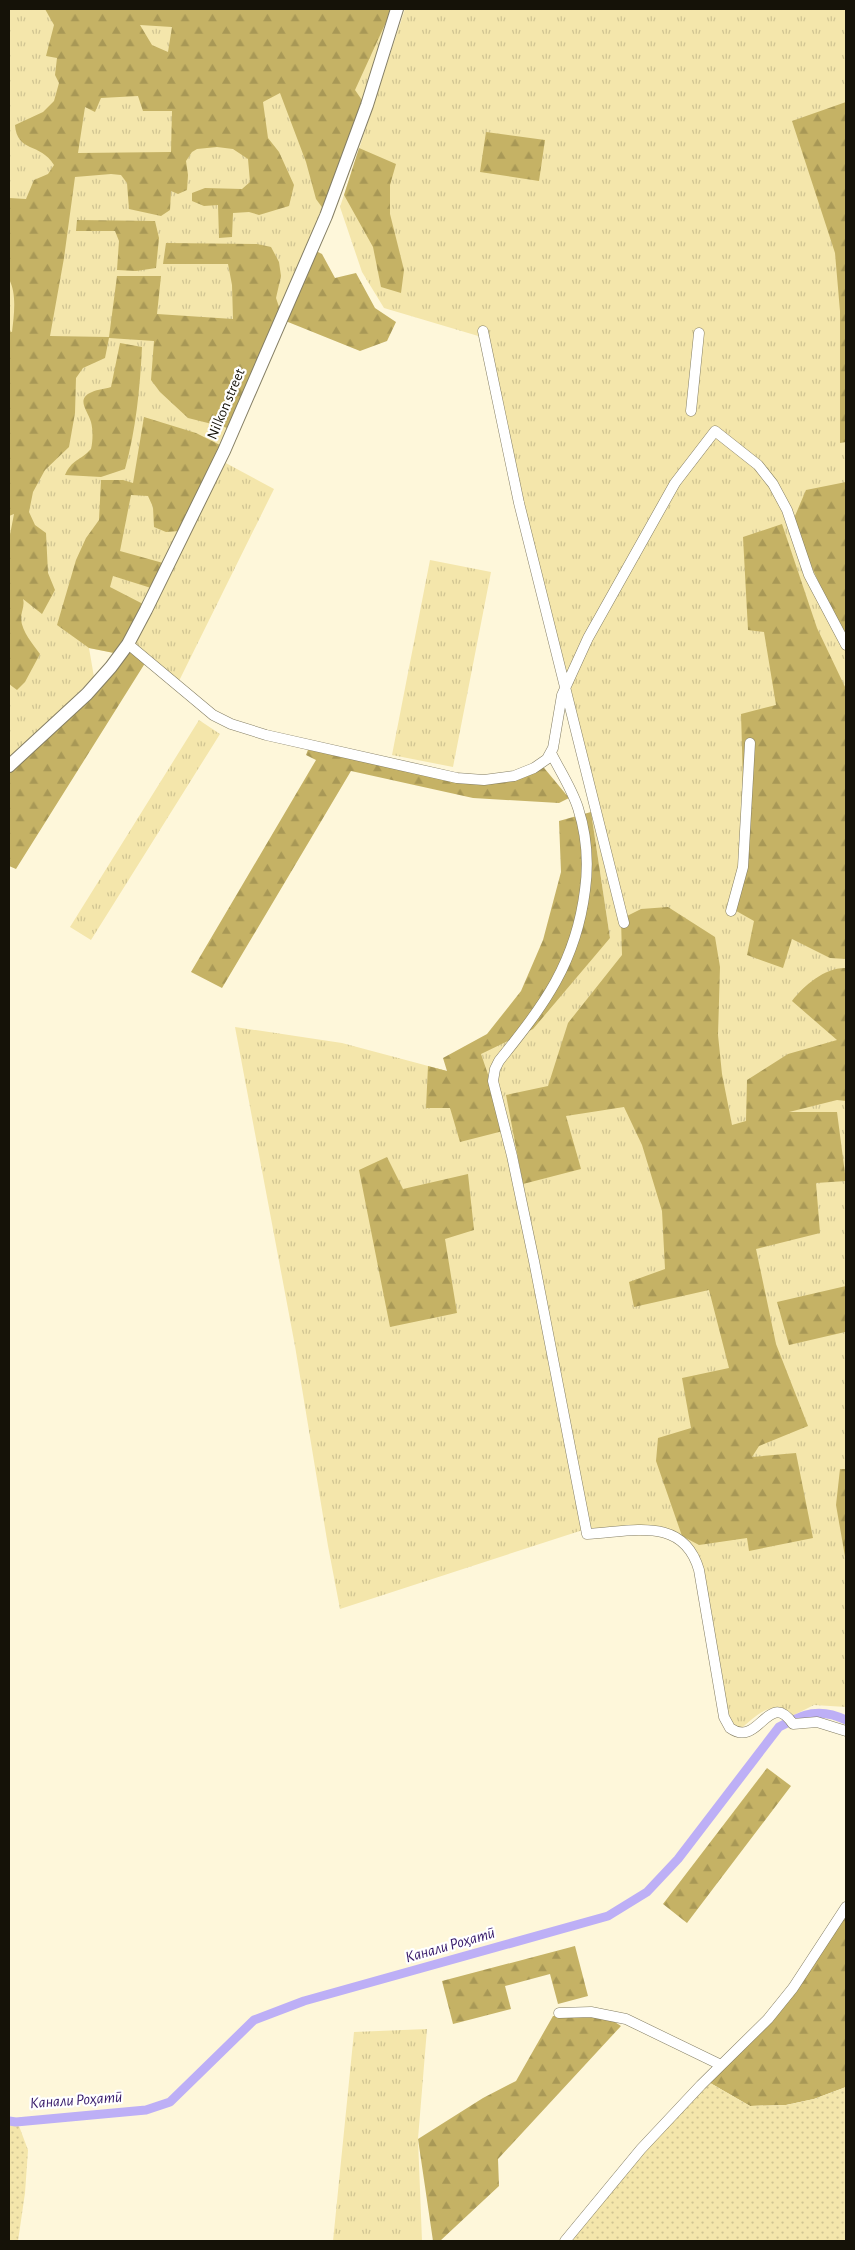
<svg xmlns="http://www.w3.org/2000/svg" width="855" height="2250" font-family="'Alegreya Sans',sans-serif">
<defs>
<pattern id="grass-tufts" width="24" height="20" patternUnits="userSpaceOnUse" patternTransform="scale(1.25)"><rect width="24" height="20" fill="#f4e6ab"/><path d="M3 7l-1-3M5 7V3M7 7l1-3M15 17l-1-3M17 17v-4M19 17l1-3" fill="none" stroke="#d0c492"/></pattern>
<pattern id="forest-firs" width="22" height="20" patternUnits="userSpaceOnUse" patternTransform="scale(1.25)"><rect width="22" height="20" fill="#c5b265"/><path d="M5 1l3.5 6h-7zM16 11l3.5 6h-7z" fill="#a89856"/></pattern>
<pattern id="garden-dots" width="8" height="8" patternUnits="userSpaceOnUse" patternTransform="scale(1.25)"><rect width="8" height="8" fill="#f4e6ab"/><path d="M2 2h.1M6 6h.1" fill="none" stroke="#d0c492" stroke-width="1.8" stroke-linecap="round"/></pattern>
</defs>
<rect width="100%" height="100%" fill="#fef7da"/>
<path fill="url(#grass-tufts)" d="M9,9H393L364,103L323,212L220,445L119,654L89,648L94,677L9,761Z
M405,9H846V1707L814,1705L788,1718L777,1708C761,1708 752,1720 740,1729L730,1727L704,1593L682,1536L586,1529L340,1609L328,1546L295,1346L235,1027L342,1043L447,1071L610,938L591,812L485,338L384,308L362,272L340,207Z
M222,461L274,489L177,685L129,645Z
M430,560L491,572L453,767L392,755Z
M199,720L220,734L91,940L70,927Z
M427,2029L418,2139L422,2241H333L354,2032Z"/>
<path fill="url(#forest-firs)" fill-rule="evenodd" d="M45,9H317V10L392,9L355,90L364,103L324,210L316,199L306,162L280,93L263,102L268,138L279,152L294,185L289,206L259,215L249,212L233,213L232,237L219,238L218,205L204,206L192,201V193L205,188L242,189L250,182L248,159L233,149L217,147L197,149L192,152L186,161L188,175L187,190L178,194L171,191L170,210L161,216L129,209L127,183L121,175L111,174L75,177L64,258L50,336L109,337L117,276H161L157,314L233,319L232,285L228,264H163L166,243L257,244L271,247L279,262L281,276L276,298L280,310L228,428L188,418L160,392L151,380L154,341L109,338L105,358L83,368L76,378L75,413L69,447L45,470L33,492L29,512L35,525L46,533L48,573L55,590L42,614L23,599C25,606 21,612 21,619C22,632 33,644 40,654L25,682L17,690L9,684V540L14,514L9,516V331L12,332C14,315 17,294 9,279V198L26,199L34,180L48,174L54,165C40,142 17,153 15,125L43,112L54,101L59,83L55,75L57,58L46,56L54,25ZM140,25L172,27L168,52L152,45ZM138,96L143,111H172L171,152L78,153L85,107L95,112L101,98Z
M846,102V442L840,443V311L835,253L792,121Z
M486,132L545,140L539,181L480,172Z
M359,148L396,164L390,185V214L404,270L401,293L381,287L373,247L344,195Z
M77,220L155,221L159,238L156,268L136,271L117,270L119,241L115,231H76Z
M314,250L322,254L335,278L356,273L375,308L396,322L387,341L360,351L283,320Z
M120,343L142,347C140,388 136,430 125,469L101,477L65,475C72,459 80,461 91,449C93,440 93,430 91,422C88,411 75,399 92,392C98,389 105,389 111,387Z
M144,417L196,433L220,445L179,531L166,532L154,527L153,507L148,496L131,495L120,551L163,563L151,588L113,576L110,587L143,604L119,654L89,648L57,625L76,560L86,538L99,520L101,480H123L133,483Z
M846,482V643L792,523L806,490Z
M782,524L817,628L846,689V959L830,958L792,939L783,968L747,955L754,921L731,908C746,844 743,780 741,714L776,705L764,632L748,630L743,537Z
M129,645L147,660L16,869L9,866V771Z
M309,747L469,783L514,774L540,763L569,798L559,803L473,798L351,771L222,988L191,972L316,760L306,755Z
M591,812L610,938L533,1029L481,1054L507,1130L460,1142L450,1108H426L428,1066L447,1071L443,1058L487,1034L521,991L543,940L561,872L559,821Z
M668,907L715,937L720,967L718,1035L722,1074L732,1125L746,1121L747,1080L788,1054L837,1040L792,1001C804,985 826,967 846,968V1101L837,1100L789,1112H837L846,1181L816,1183L820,1233L756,1249L776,1344L808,1426L759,1446L752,1457L796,1453L813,1538L749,1551L747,1538L699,1545L682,1536L656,1461L658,1438L691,1428L682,1378L729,1368L709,1290L634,1307L629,1282L665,1269L662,1211L642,1145L624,1107L566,1116L581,1169L523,1184L506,1095L548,1086L568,1023L622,955L621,919L641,909Z
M387,1157L403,1189L468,1174L474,1230L445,1239L457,1313L390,1327L359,1170Z
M846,1286V1336L845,1332L789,1345L777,1302Z
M840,1469H846V1562L836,1505Z
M767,1768L791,1786L687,1923L663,1904Z
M846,1908V2087L814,2099L786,2105L750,2106L705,2080L763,2026Z
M575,1946L588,1996L558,2004L550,1974L505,1986L511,2009L453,2024L442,1981Z
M601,2013L621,2026L498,2159L499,2186L440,2241H433L418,2139L483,2098L516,2081L553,2016Z"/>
<path fill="url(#garden-dots)" d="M705,2080L750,2106L786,2105L814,2099L846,2087V2241H568Z
M9,2124L19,2126L28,2150L25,2193L18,2241H9Z"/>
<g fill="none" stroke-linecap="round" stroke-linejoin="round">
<path stroke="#bdaff6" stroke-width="9" d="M9,2121L16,2122L146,2110L170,2102L254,2020L304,2001L608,1916L647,1892L678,1859L779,1727C804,1714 819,1707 846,1720"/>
<g stroke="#847e64" stroke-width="11">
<path id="minor" d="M483,331L519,503L624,923
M691,411L699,333
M128,644L213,715L231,724L266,735L457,778L484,780L514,776L534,768L547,759L553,748L562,695L588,638L675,483L715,431L758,465L773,484L787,510L809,575L846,645
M551,753C560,771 572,789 578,808C587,836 589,861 585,890C576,963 544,1005 499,1061L495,1069L493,1081L512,1156L534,1261L587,1534C631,1532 683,1515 699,1570L724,1717L730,1728C759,1749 768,1688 793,1724L817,1722L846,1731
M731,911L743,867L750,743
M559,2013L591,2012L626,2019L721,2065
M565,2241L641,2149L701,2085L768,2019L793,1988L846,1907"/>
</g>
<g stroke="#847e64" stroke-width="14">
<path id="tertiary" d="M9,766L87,694L111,667L128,644L146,610L224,451L326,216L367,105L397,9"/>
</g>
<use href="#minor" stroke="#fff" stroke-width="10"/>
<use href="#tertiary" stroke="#fff" stroke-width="12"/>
</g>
<g text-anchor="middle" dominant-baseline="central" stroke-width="4.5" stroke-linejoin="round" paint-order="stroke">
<g font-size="15" fill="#151208" stroke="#fff">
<text transform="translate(226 404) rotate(-67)">Nilkon street</text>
</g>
<g font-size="16" font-style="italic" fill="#351869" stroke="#fff">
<text transform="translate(450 1945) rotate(-16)">Канали Роҳатӣ</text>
<text transform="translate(76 2100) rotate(-4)">Канали Роҳатӣ</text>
</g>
</g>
<rect width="855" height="2250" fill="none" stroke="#151208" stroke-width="20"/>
</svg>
